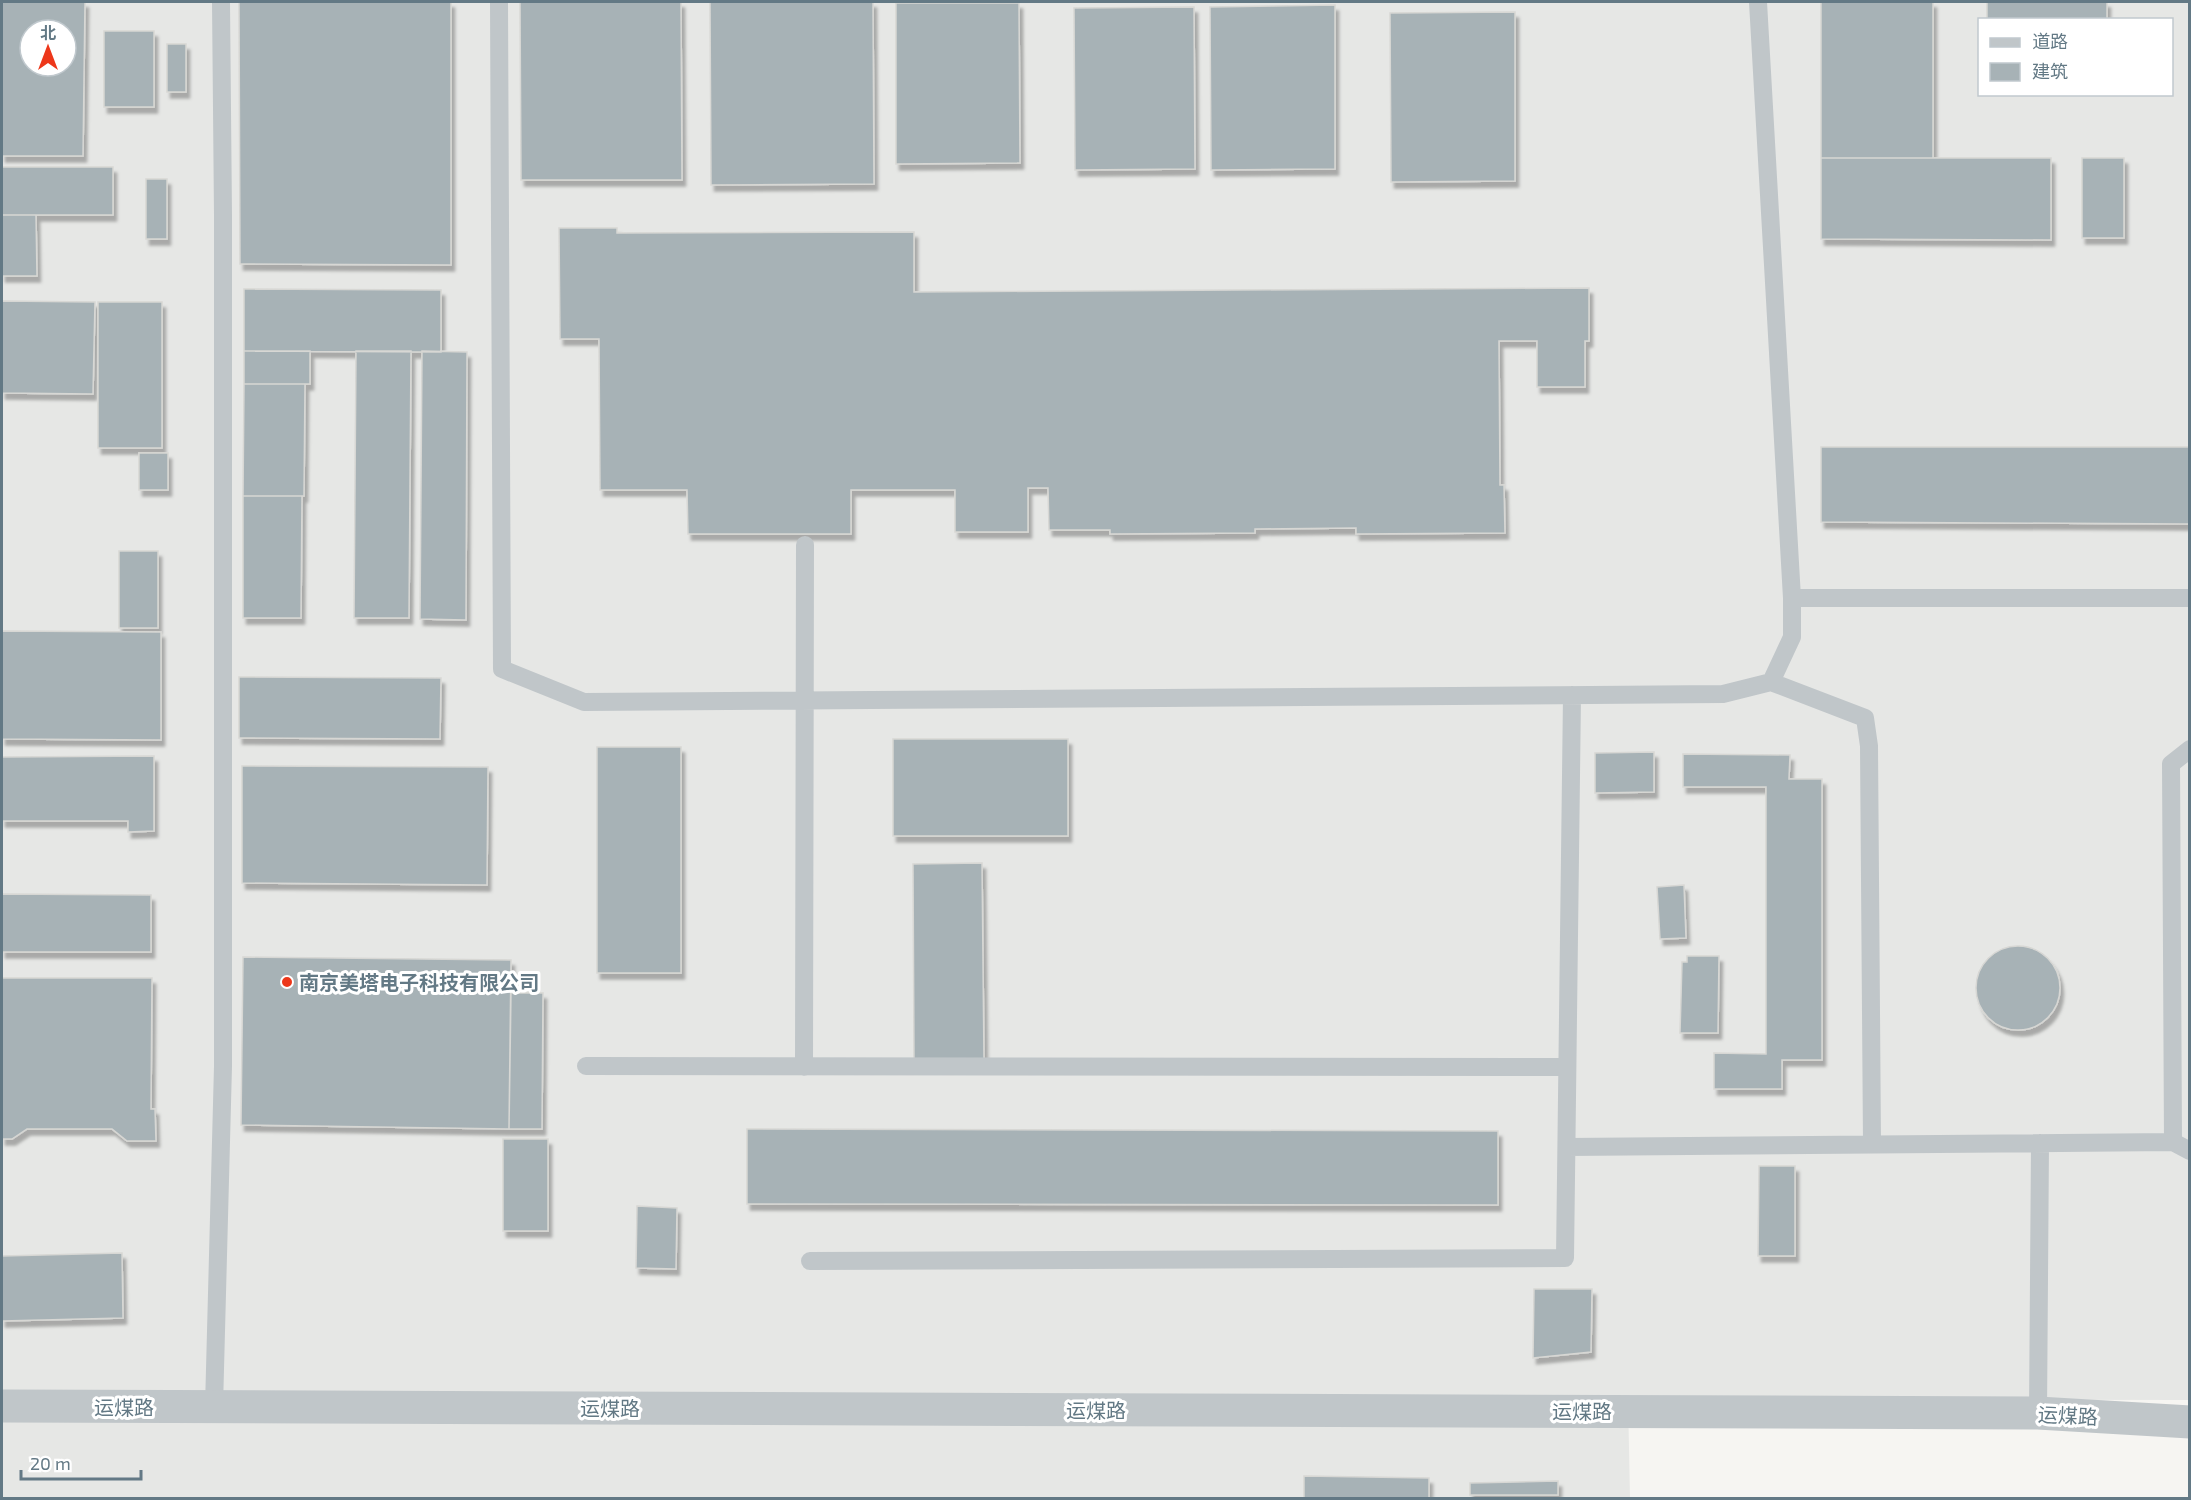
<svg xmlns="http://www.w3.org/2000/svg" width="2191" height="1500" font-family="'Exo 2','Noto Sans SC',sans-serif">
<defs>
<filter id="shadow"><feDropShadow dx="3.5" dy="6" stdDeviation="1.5" flood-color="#0004"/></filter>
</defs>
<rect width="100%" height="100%" fill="#f6f5f2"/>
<path fill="#e6e7e5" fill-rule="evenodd" d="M2,2H2189V1400L1628,1399L1630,1498H2ZM1980,20H2172V94H1980ZM30,30H66V66H30Z"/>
<path fill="#a7b2b6" stroke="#d7d7d4" stroke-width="1.5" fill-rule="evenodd" filter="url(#shadow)" d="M2,2H85L83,156H2ZM30,30H66V66H30Z
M239,2H451V265L240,264Z
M520,2H681L682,180H521Z
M710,2H873L874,184L711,185Z
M1821,2H1933V158H1821Z
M1987,2H2107V20H1987Z
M896,3H1019L1020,163L896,164Z
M1335,5V169L1211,170L1210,7Z
M1194,7L1195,169L1075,170L1074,8Z
M1515,12V181L1391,182L1390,13Z
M104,31H154V107H104Z
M167,44H186V92H167Z
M1821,158H2051V240L1821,239Z
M2082,158H2124V238H2082Z
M2,167H113V215H2Z
M146,179H167V239H146Z
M2,215H36L37,276H2Z
M559,228H617V233L914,232V292L1589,288V341H1585V387H1537V341H1499L1500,485H1504L1505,533L1356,534V528L1255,529V533L1110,534V530H1049L1048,488H1028V532H955V490H851V534H688L687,490H600L599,339H560Z
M244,289L441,290V352L244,351Z
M2,301L95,302L93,394L2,393Z
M98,302H162V448H98Z
M244,351H310V384H244Z
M356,351H411L409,618H354Z
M422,351L467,352L466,620L420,619Z
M244,384H305L304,496H243Z
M1821,447H2190V524L1821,522Z
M139,453H168V490H139Z
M243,496H302L301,618H243Z
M119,551H158V628H119Z
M2,631L161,632V740L2,739Z
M239,677L441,678L440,739L239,738Z
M893,739H1068V836H893Z
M597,747H681V973H597Z
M1654,752V792L1595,793V753Z
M1683,754L1790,755L1789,779H1822V1060H1782V1089H1714V1053L1766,1054V787H1683Z
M154,756V831L128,832V821H2V757Z
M242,766L488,767L487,885L242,883Z
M982,863L984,1060L914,1061L913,864Z
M1684,885L1686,938L1660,939L1657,887Z
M2,894L151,895V952H2Z
M1976 988a42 42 0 1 1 84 0a42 42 0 1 1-84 0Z
M1687,956H1719L1718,1033H1680L1682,962H1687Z
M243,957L511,960L509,1129L241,1125Z
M2,978H152L151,1109H155L156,1141H127L112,1129H27L12,1139H2Z
M511,993H543L542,1129H509Z
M747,1129L1498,1131V1205L747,1204Z
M503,1139H548V1231H503Z
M1759,1166H1795V1256H1758Z
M637,1206L677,1208L676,1269L636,1268Z
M122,1253L123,1318L2,1321V1256Z
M1534,1289H1592L1591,1352L1533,1358Z
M1304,1476L1429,1478V1498H1304Z
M1558,1481V1495H1470V1483Z"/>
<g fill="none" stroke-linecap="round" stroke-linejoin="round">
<path stroke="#c0c6c9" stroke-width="18" d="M499,2L502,669L584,702L1723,694L1771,682L1792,637V598L1758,2
M1792,598H2190
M1771,682L1865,718L1869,746L1872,1144
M2190,749L2171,764L2173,1142L2190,1151
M586,1066L1567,1067
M804,1067L805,545
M1567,1147L2173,1142
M810,1261L1565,1258L1572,695
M214,1407L223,1066V216L221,2
M2038,1413L2040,1143"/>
<path stroke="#c0c6c9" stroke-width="33" d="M2,1406L2038,1413L2190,1422"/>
</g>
<circle fill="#ed371a" stroke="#fff" stroke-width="2" cx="287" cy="982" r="6"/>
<g text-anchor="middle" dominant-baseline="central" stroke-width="6" stroke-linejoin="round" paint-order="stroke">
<g font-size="20" font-weight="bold" fill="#637985" stroke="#fff" text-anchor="start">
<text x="299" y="982">南京美塔电子科技有限公司</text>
</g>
<g font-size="20" fill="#637985" stroke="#fff">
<text x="124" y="1407">运煤路</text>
<text x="610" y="1408">运煤路</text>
<text x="1096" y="1410">运煤路</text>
<text x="1582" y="1411">运煤路</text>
<text transform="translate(2068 1415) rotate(3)">运煤路</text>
</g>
</g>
<rect width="2191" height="1500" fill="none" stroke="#637985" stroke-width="6"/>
<rect x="1978" y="18" width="195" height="78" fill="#ffffff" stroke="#c1c9ce" stroke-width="1.5"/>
<rect x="1990" y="38" width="30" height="9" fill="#c0c6c9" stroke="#c1c9ce" stroke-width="1.5"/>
<text x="2032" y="48" font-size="18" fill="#637985">道路</text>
<rect x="1990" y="63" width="30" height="18" fill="#a7b2b6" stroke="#c1c9ce" stroke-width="1.5"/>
<text x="2032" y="78" font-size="18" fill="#637985">建筑</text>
<g transform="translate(48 48)"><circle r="28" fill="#ffffff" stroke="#c1c9ce" stroke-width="1.5"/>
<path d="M0-4.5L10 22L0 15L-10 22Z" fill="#ed371a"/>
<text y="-9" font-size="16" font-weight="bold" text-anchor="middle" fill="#637985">北</text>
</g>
<path d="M21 1470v9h120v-9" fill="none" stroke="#637985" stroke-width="3"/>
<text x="30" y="1470" font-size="18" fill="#637985" stroke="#ffffff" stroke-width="4.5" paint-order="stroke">20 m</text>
</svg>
